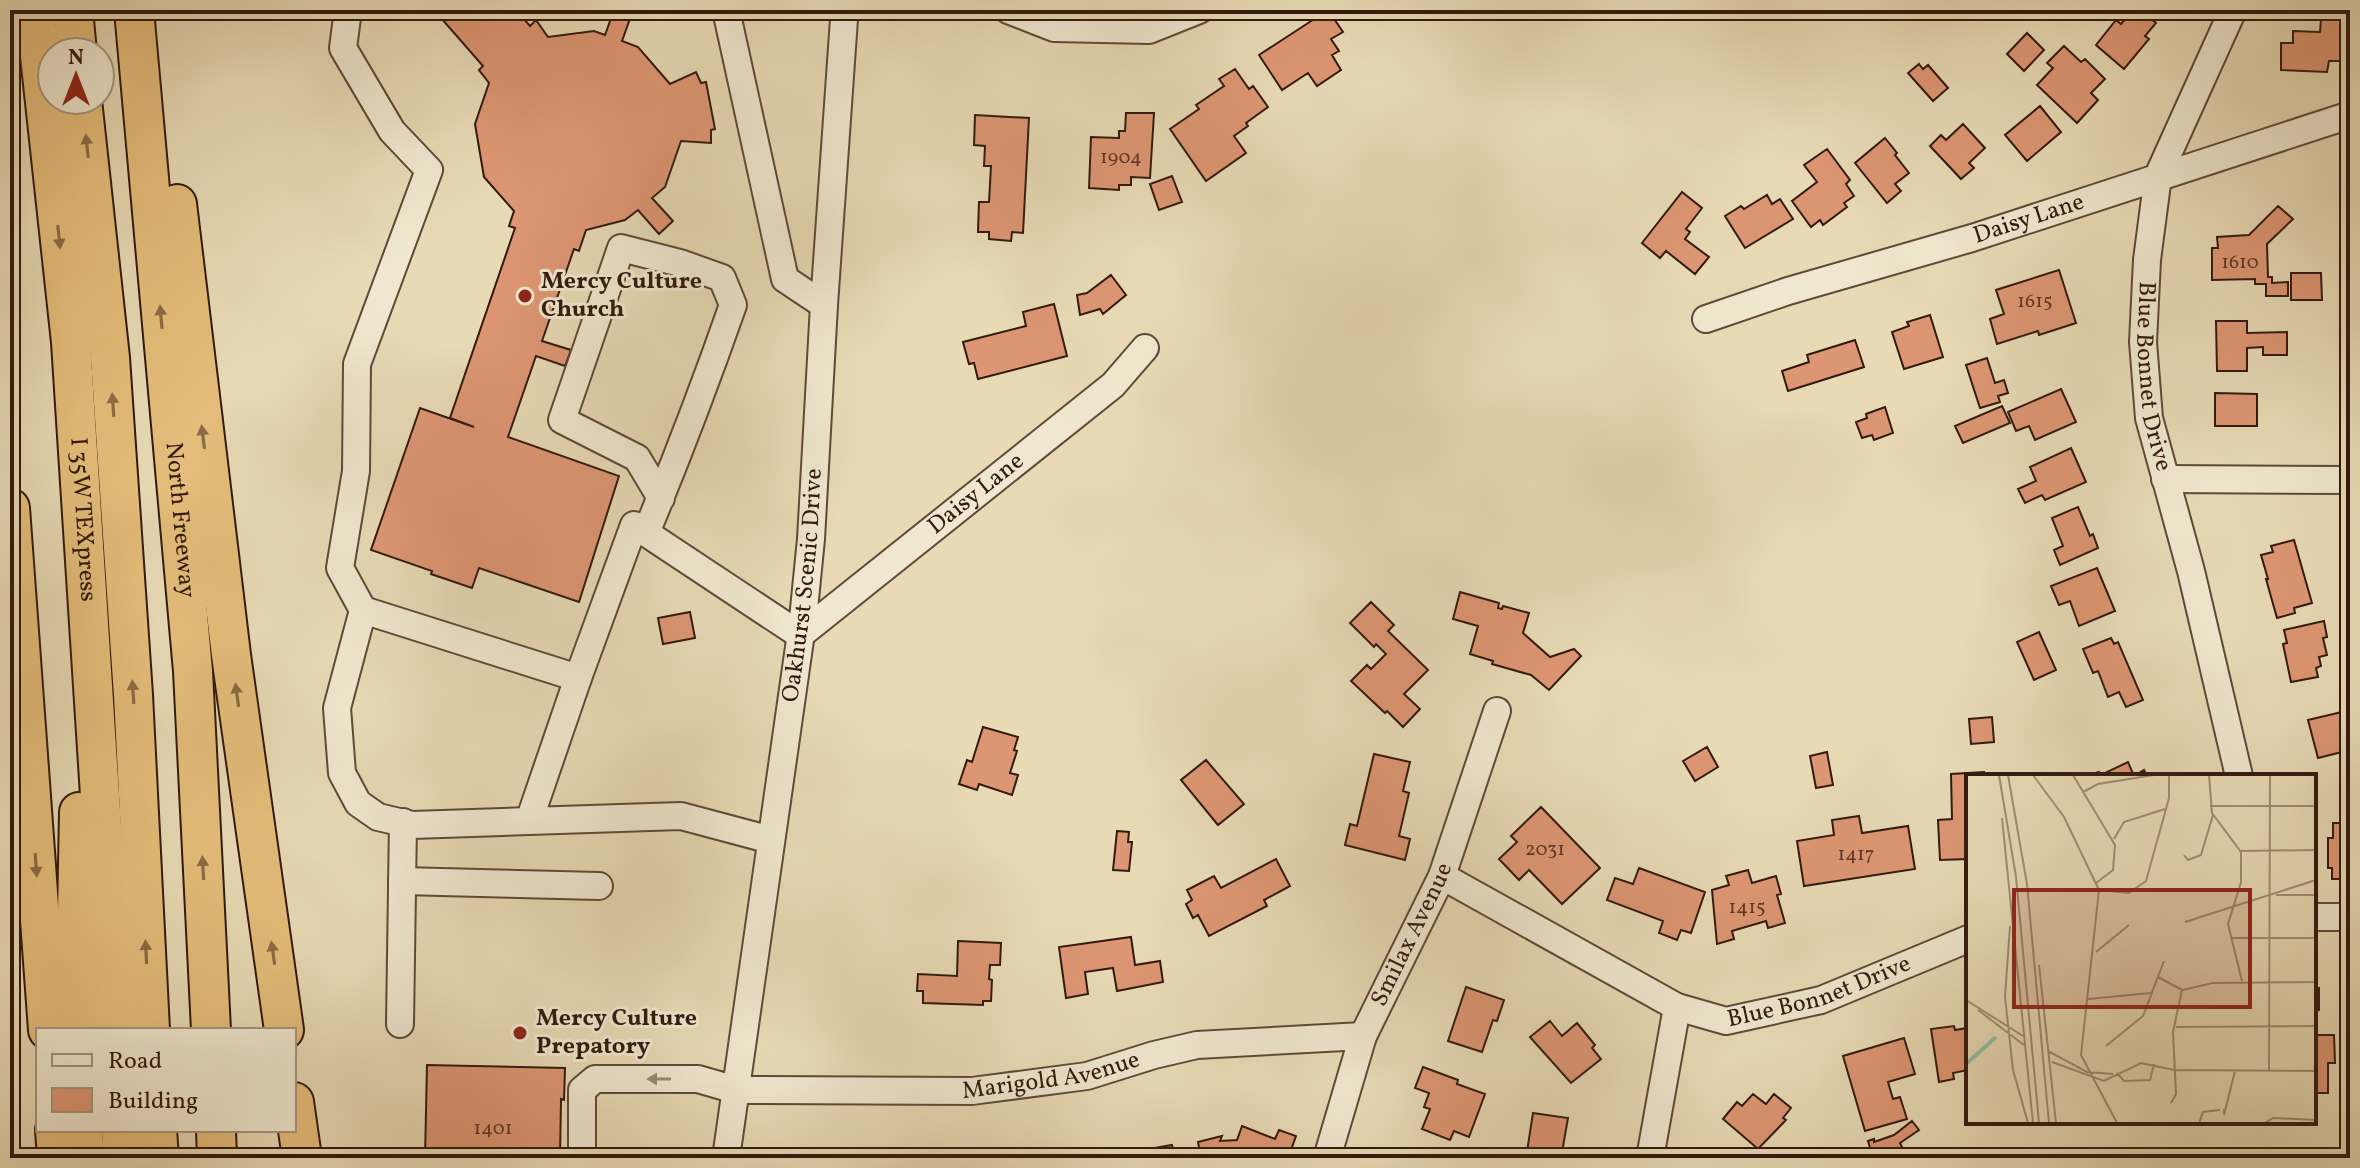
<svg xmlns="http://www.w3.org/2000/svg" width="2360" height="1168" font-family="Vollkorn,serif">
<rect width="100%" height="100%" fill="#e7dab5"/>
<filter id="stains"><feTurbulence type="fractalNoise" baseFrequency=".0025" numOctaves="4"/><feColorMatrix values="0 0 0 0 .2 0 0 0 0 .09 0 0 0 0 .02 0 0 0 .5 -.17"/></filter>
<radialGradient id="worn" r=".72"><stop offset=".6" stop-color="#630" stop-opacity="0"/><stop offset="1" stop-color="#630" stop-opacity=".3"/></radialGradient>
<path fill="#dd9673" stroke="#33190f" stroke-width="2" d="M434,10H516L530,26L536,20L548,37L594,31L605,35L614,10H624L632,13L622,41L638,47L670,84L696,72L701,83L706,82L715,129L711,130V143L681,141L665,187L652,198L673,221L659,234L638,210L625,220L586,230L579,251L574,249L542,341L571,350L565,366L536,356L508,437L619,476L579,602L479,568L472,588L431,574L432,571L371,550L420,408L474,427L450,418L515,228L509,226L514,211L484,177L475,124L489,83L479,70L483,66Z
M1328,10L1343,32L1331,39L1339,51L1332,55L1341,70L1317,86L1308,73L1282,90L1259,55Z
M2133,10H2140L2156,23L2145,36L2149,39L2124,69L2096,45L2116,20L2121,24Z
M2321,19H2348L2342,61H2329L2327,72L2281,70V43H2293V31L2320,32Z
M2027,33L2044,50L2024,71L2007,54Z
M2064,46L2081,62L2085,59L2105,79L2091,93L2098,100L2077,123L2037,85L2053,68L2047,63Z
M1919,64L1923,69L1928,65L1948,88L1933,101L1908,73Z
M1235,69L1249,89L1253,86L1268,107L1246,123L1248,126L1234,136L1246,153L1206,181L1170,129L1199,109L1196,105L1224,86L1219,79Z
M2040,106L2061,132L2027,161L2005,135Z
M1126,113H1154L1150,178L1131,177V185H1119V190L1089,188L1091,137L1119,138V131H1125Z
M975,115L1029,118L1023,233L1012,232L1011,241L989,239V232H978L979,202H989L991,166H984L985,146L974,145Z
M1963,124L1985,148L1969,163L1974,168L1961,179L1930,146L1941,135L1946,140Z
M1885,138L1897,153L1895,155L1909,173L1895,184L1901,191L1887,203L1855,163Z
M1827,149L1850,180L1846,184L1854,196L1844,203L1847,207L1823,225L1820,220L1811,227L1792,201L1817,182L1804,165Z
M1172,176L1182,202L1159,210L1150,184Z
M1682,192L1702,208L1686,229L1690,232L1685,239L1709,257L1695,274L1666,251L1660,258L1642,243Z
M1767,195L1772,204L1780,199L1793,219L1745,248L1725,216L1741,206L1744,209Z
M2278,206L2293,219L2267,244L2268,277H2272V283L2288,282V296H2266V284H2255V279L2212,280V248H2218L2217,237L2249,235Z
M2059,270L2076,323L2039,335L2038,331L1997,344L1990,319L2004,314L1996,290Z
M2291,273H2321L2322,300H2291Z
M1111,275L1126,295L1103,314L1100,309L1080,315L1077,295L1087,293Z
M1054,304L1067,356L978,379L974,363L969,364L963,342L1026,326L1023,312Z
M1930,315L1943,357L1904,369L1892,332L1909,326L1907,322Z
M2216,321H2247V333L2287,332V355H2263V347L2247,348V371H2217Z
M1855,340L1864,367L1788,391L1782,371L1809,362L1807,355Z
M1987,358L1995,383L2004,380L2008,393L1998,396L2000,402L1980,408L1966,365Z
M2346,369H2350V426H2340V410H2346Z
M2061,389L2076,422L2035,440L2029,426L2016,431L2008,412Z
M2215,393L2257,394V426H2215Z
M2002,406L2010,423L1963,443L1955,426Z
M1885,407L1893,433L1874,440L1872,435L1862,438L1856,422L1867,418L1866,414Z
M2071,448L2086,482L2045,500L2042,495L2025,503L2018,489L2036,481L2030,467Z
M2078,507L2090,536L2093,534L2098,548L2060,565L2054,550L2063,546L2052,518Z
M2294,540L2312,603L2294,608L2295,613L2277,618L2266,579H2268L2261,555L2273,552L2271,546Z
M2097,568L2115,611L2079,626L2070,601L2059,605L2051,586Z
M1460,592L1499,603L1498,608L1502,609L1503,606L1529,613L1523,633L1550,657L1574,649L1581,656L1549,690L1531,675L1492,664L1493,661L1470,654L1478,626L1453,619Z
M1371,602L1394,625L1388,631L1428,670L1404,694L1420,709L1403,727L1387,711L1385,713L1351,681L1367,665L1371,669L1386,654L1376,644L1374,647L1350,623Z
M690,612L695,638L663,644L658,618Z
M2324,621L2327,637L2323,638L2327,655L2319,657L2321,666L2316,668L2318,677L2291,682L2283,644L2287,643L2284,630Z
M2039,632L2056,670L2034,680L2017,642Z
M2111,638L2114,644L2118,642L2143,700L2126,707L2119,692L2108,697L2098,671L2093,673L2083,649Z
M2350,710V750L2318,758L2308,720Z
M1992,717L1994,742L1971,744L1969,719Z
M983,727L1018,737L1014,750L1017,751L1010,773L1018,775L1012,795L979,784L977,790L959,784L967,760L972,762Z
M1707,747L1718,767L1695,781L1683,761Z
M1827,752L1833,785L1816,788L1810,756Z
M1374,754L1410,762L1403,791L1409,793L1399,836L1410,839L1405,860L1345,845L1350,824L1357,826Z
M1206,760L1244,804L1218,825L1181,780Z
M2128,762L2134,776L2144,770L2147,776H2085L2099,772L2101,775Z
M1984,772L1985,776H1968V859L1940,860L1938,820L1952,819L1951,774Z
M2344,801H2350V879H2332V868H2328V838H2333V823H2344Z
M1541,807L1600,868L1562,904L1529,870L1519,880L1499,859L1517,842L1511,836Z
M1859,816L1862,833L1908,826L1915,869L1804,886L1797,841L1834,835L1832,820Z
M1117,831L1129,832L1128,842H1132L1129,871L1113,870Z
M1276,859L1290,886L1264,900L1267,906L1209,936L1198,915L1193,918L1186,904L1192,900L1187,890L1214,876L1221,888Z
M1639,868L1705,892L1691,933L1681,930L1677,940L1659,933L1663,921L1607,900L1615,878L1633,884Z
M1748,870L1752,883L1776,876L1781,894L1777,895L1785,923L1768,928L1766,921L1732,931L1734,939L1717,944L1712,890L1729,885L1726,876Z
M1131,937L1135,965L1160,961L1163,982L1117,991L1113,968L1085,972L1088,994L1066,998L1059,947Z
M958,941L1001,943L1000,965H990L989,979L992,980L991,1001H983V1005L923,1003V991H917L918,974L957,976Z
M1466,987L1504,1000L1497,1021L1493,1020L1482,1052L1448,1041Z
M2314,988H2319V1010H2315L2316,1035H2334L2335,1063H2328V1093H2314Z
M2342,990H2350V1027H2345V1008H2342Z
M1550,1021L1562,1036L1577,1023L1595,1045L1592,1048L1601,1059L1571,1083L1530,1037Z
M1954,1026L1955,1030L1967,1028L1968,1070L1953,1073L1954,1079L1939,1082L1931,1029Z
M1904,1038L1915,1074L1888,1082L1893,1099L1900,1097L1907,1119L1865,1131L1843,1056Z
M427,1065L565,1068L564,1100L561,1099L560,1158H425Z
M1423,1067L1458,1080L1457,1084L1485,1094L1469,1137L1454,1131L1450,1140L1422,1129L1430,1109L1424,1107L1429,1093L1415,1088Z
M1753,1094L1766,1104L1774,1094L1791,1108L1783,1118L1786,1120L1758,1149L1723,1119L1737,1102L1742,1106Z
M1533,1113L1568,1118L1561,1158H1526Z
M1912,1121L1919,1130L1900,1143L1903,1149L1881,1158H1873L1868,1141L1874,1139V1142L1894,1135Z
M1242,1126L1275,1139L1279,1130L1296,1136L1288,1158H1201L1198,1142L1222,1136L1220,1141L1237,1140Z
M1172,1145L1175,1158H1109V1156Z"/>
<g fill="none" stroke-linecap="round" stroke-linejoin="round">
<g stroke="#604938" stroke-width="30">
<g id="minor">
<path d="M348,10L343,48L392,131L429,170L357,364L356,471L340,568L363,610L337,708L342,773L358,803L378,817L412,825L529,821"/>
<path d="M726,10L785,279L824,305"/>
<path d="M1008,10L1054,28L1149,30L1199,10"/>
<path id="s1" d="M2233,10L2158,176L2147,260L2143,342L2149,418L2191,571L2239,776"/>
<path id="s2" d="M1706,319L1788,291L1972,238L2350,115"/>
<path d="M2165,479L2350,480"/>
<path d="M646,533C677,458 706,382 733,305L722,278L680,263L621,248L562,420L637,458L661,498"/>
<path d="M363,610L578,678"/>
<path id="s3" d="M771,840L681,816L529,821L578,678L634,525L800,635L1113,385L1145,348"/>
<path d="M1442,876L1677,1007"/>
<path d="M402,881L599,886"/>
<path d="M2314,917H2350"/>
<path d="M400,1024L403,822"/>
<path id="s4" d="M582,1158V1090L595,1079H698L736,1090L972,1091L1087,1076L1154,1055L1197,1045L1363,1036"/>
<path id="s5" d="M726,1158L803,619L811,539L824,305L844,19L847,10"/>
<path id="s6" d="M1327,1158L1363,1036L1442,876L1497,711"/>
<path id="s7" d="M1650,1158L1677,1007L1726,1021L1821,1000L1968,939"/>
</g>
</g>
<g stroke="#33190f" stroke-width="42">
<g id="highway">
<path id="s8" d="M35,10L71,342L115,1030"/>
<path d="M73,10L77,52"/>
<path id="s9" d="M134,10L193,671L211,1030"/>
<path d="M82,100L110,358L133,695L150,1030"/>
<path d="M177,204L231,655L284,1030"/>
<path d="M10,508L48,1030"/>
<path d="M79,812L76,966L79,1030"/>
<path d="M294,1102L302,1158"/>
<path d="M55,1130L57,1158"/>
<path d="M83,1130L85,1158"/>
<path d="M121,1130L123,1158"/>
<path d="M157,1130L159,1158"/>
<path d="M216,1130L217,1158"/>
</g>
</g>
<use href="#minor" stroke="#efe7cf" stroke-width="26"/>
<use href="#highway" stroke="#e4bd7a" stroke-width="38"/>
</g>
<defs><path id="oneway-solid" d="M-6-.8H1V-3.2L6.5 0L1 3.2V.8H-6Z" transform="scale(2)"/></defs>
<g fill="#8c6b44">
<use href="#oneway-solid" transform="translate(87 146) rotate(-96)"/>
<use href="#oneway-solid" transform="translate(59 237) rotate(84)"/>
<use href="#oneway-solid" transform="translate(161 317) rotate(-95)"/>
<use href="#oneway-solid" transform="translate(113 405) rotate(-94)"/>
<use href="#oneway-solid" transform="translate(203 437) rotate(-97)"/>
<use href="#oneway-solid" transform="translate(133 692) rotate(-94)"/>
<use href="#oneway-solid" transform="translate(237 695) rotate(-98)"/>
<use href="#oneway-solid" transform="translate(36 865) rotate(86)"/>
<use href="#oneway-solid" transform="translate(203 868) rotate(-93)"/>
<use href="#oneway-solid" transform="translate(146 952) rotate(-93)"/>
<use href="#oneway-solid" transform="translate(273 953) rotate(-98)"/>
</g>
<use fill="#9a8a79" href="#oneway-solid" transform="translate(659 1079) rotate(180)"/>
<g fill="#8f2418" stroke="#efe7cf" stroke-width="3">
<circle cx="525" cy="296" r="8"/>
<circle cx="520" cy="1033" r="8"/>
</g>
<g text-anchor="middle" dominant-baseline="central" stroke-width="6" stroke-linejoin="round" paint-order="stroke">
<g font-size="20" fill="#5e3828">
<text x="1121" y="158">1904</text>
<text x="2240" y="263">1610</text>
<text x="2035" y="302">1615</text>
<text x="1545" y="850">2031</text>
<text x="1856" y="855">1417</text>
<text x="1747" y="908">1415</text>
<text x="493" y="1129">1401</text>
</g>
<g font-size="24" fill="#33190f" stroke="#efe7cf">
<text stroke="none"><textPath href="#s2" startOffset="338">Daisy Lane</textPath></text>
<text stroke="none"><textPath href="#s1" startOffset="384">Blue Bonnet Drive</textPath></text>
<text stroke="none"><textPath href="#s3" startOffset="984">Daisy Lane</textPath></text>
<text stroke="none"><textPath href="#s8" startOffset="512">I 35W TEXpress</textPath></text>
<text stroke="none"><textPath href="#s9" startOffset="512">North Freeway</textPath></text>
<text stroke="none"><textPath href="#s5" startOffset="578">Oakhurst Scenic Drive</textPath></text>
<text stroke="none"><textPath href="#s6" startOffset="240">Smilax Avenue</textPath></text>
<text stroke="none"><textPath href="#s7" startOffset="302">Blue Bonnet Drive</textPath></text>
<text stroke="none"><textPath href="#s4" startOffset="544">Marigold Avenue</textPath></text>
</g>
<g font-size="24" font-weight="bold" fill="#33190f" stroke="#efe7cf" text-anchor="start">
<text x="541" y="282">Mercy Culture<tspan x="541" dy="28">Church</tspan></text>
<text x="536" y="1019">Mercy Culture<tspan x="536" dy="28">Prepatory</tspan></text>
</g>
</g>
<g transform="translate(1966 774)">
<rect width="350" height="350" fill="#e7dab5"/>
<path fill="none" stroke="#98bba8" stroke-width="4" d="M0,290L30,263"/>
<path fill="none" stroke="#9f8d73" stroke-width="2" d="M33,1L50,103L73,349M42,1L61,110L83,349M67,1L98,43L133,116L115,281L151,349M107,1L149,71L147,96L130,109M243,1L246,39L275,78V108L262,150L276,207M117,18L132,10L188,1M244,32H350M36,44L67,349M148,65L158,48L199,35M274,77L350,76M218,81L222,86L235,81L247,41M133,116L163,119L180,107L203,24V1M310,121H350M219,148L350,106M44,152L39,223L47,296L62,349M265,164H350M130,178L163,151M73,191L90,349M192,203L216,216M122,225L185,219M0,226L57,262M12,236L58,271M210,253L350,252M140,272L177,242L198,187M82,277L121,298L147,300M86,288L138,307L175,289L208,296L350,297M303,296L304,1M151,299L158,307L184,306L188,290M205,329L210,320L207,258L216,216L247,209L350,208M258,335V341L269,297M233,349L237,338L254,336M299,349L307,344L350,346"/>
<path fill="#8f2418" fill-opacity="0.15" stroke="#8f2418" stroke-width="4" d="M48,116H284V233H48Z"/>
<rect width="350" height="350" fill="none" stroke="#33190f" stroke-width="4"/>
</g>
<rect width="2360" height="1168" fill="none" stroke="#e7dab5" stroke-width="40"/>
<rect x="12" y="12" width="2336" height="1144" fill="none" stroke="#33190f" stroke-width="4"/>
<rect x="20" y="20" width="2320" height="1128" fill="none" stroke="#33190f" stroke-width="2"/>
<rect x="36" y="1028" width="260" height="104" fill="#efe7cf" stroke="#a49582" stroke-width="2"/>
<rect x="52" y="1054" width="40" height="12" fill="#efe7cf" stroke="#a49582" stroke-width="2"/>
<text x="108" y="1068" font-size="24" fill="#33190f">Road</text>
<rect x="52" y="1088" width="40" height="24" fill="#dd9673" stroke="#a49582" stroke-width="2"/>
<text x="108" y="1108" font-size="24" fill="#33190f">Building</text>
<g transform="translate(76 76)"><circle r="38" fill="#efe7cf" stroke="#a49582" stroke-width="2"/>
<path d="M0-6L14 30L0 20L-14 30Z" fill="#8f2418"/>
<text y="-12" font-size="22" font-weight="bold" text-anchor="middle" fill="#33190f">N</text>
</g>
<rect width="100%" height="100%" filter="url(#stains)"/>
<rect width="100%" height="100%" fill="url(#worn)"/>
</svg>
